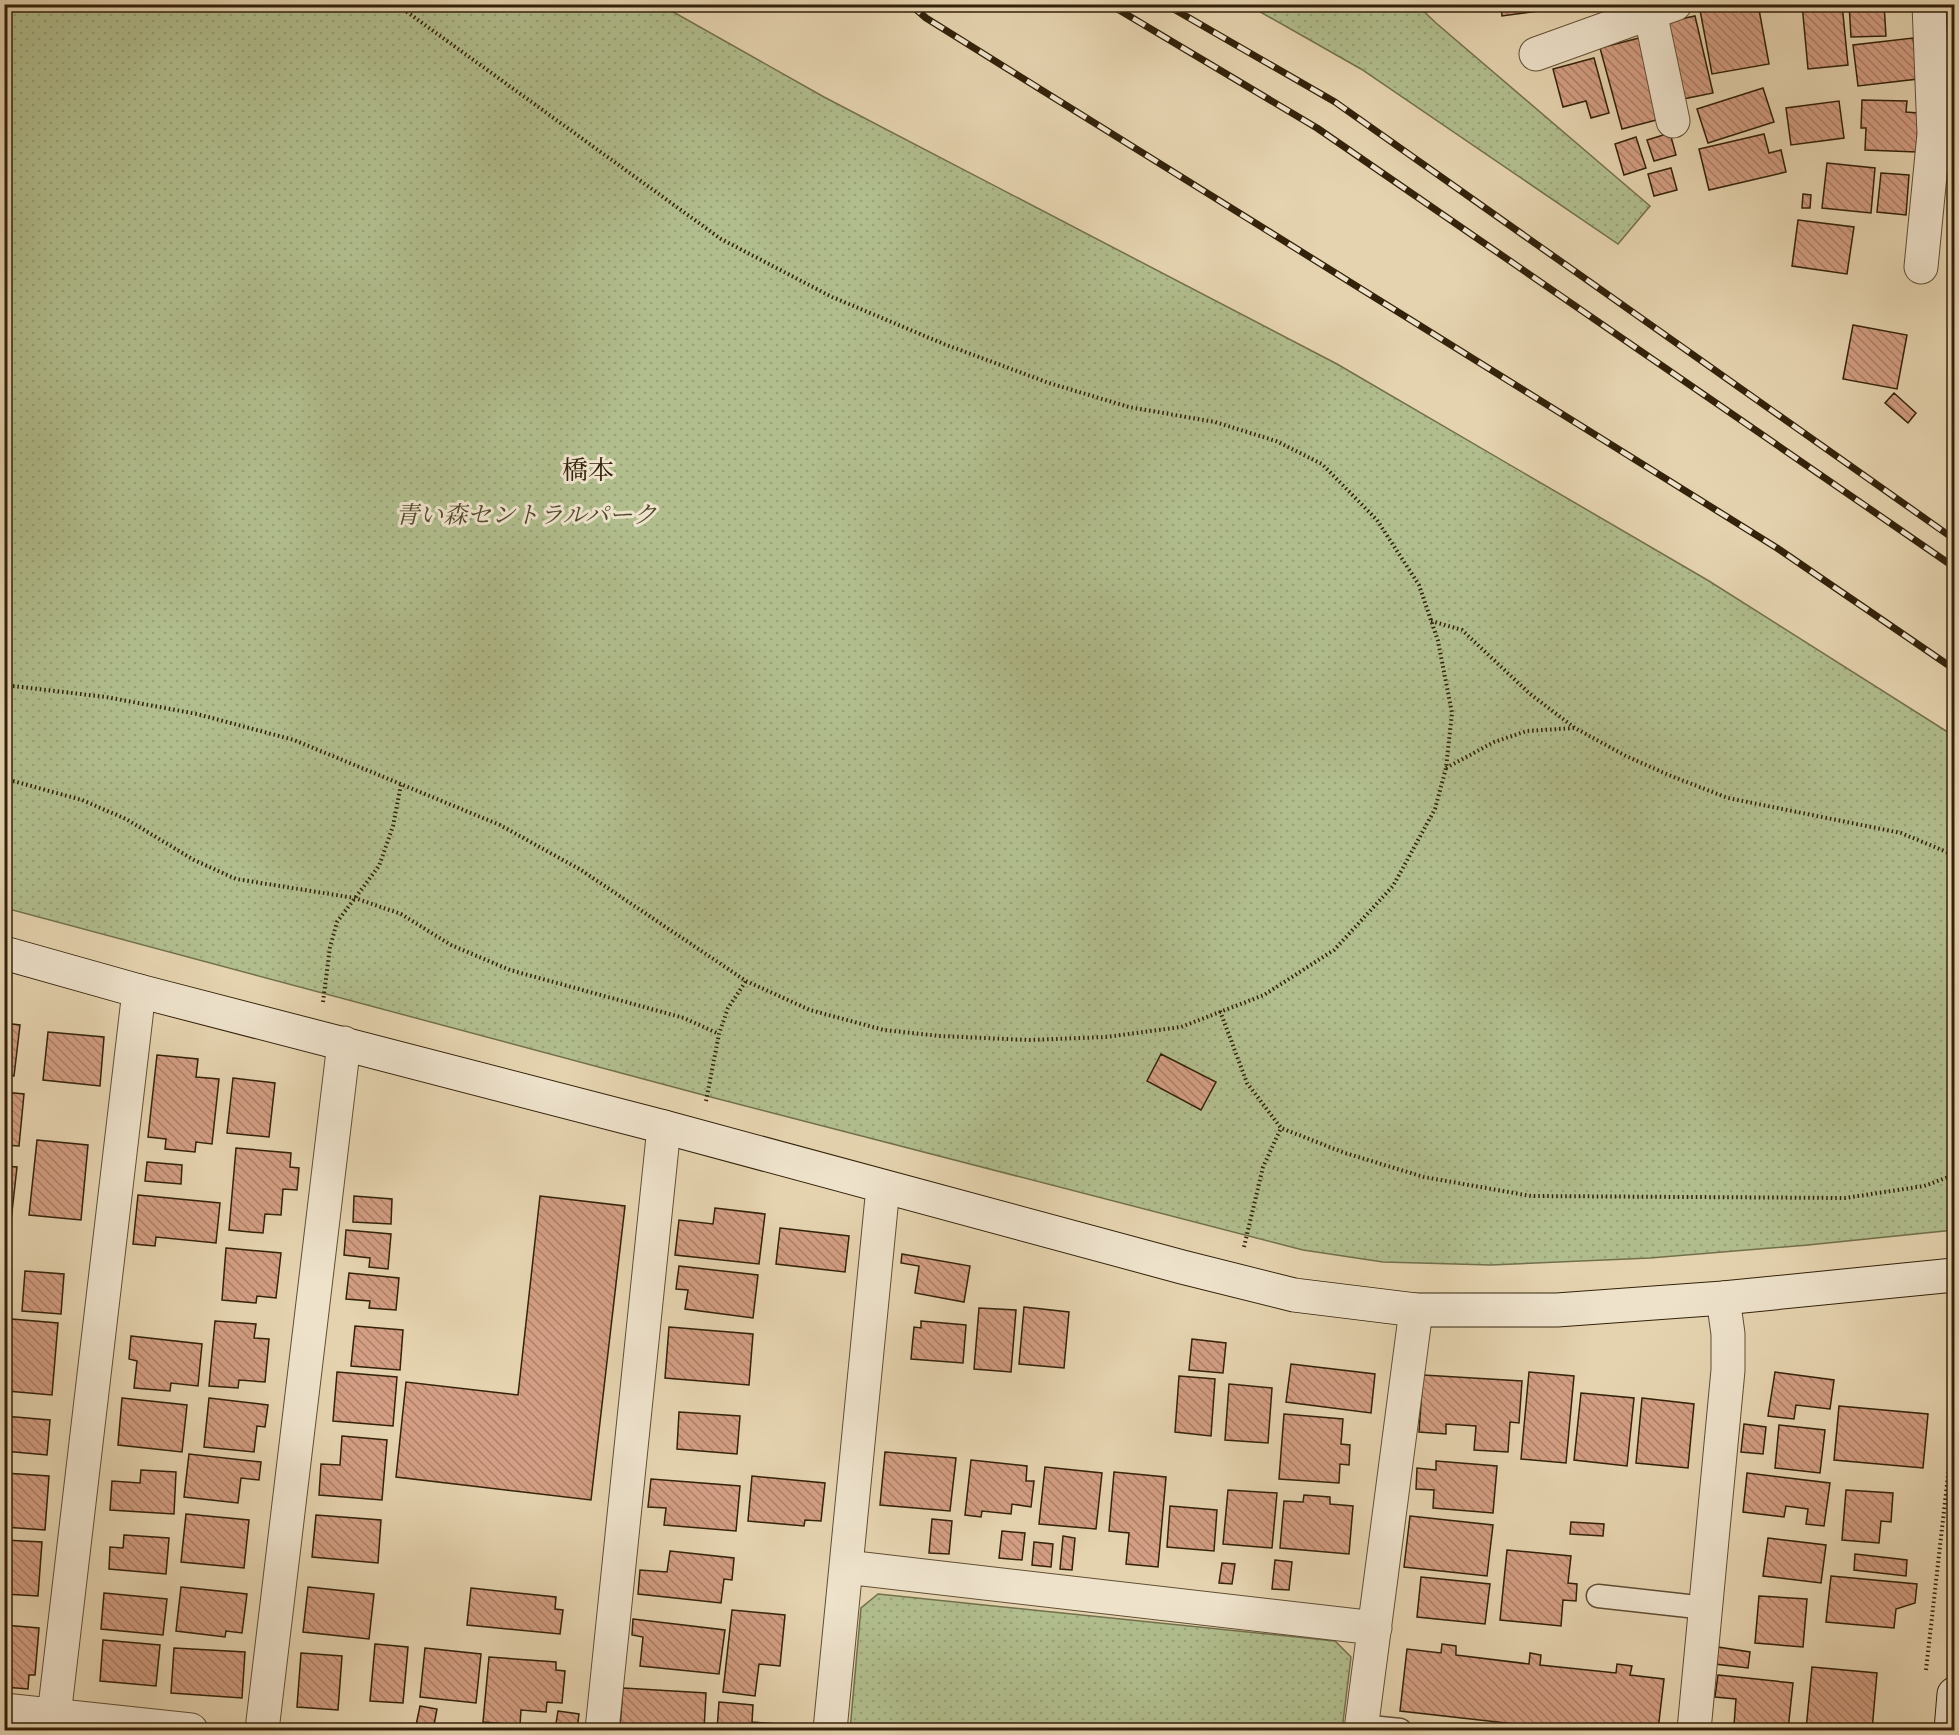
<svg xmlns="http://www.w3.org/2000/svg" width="1959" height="1735" font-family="'Sorts Mill Goudy','Noto Serif JP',serif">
<defs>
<pattern id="green-dots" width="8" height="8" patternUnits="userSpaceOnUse" patternTransform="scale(1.5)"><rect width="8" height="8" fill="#b1bd8d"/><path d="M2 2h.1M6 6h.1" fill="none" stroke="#99a278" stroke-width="1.8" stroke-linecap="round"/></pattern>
<pattern id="building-back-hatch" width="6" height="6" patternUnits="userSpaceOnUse" patternTransform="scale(1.5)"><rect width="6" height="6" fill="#d39e83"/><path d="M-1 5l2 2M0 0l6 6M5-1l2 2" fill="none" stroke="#ac8069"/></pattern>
</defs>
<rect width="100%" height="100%" fill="#e5d3af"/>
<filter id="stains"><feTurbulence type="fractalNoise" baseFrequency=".00333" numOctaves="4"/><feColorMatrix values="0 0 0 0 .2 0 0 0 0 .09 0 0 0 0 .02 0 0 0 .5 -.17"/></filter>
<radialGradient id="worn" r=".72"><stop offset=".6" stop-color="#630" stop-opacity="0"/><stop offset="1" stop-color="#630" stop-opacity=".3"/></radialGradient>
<path fill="url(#green-dots)" stroke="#72704c" stroke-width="1.5" d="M4,5H661L824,97L1337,364L1709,581L1954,736V1230L1808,1245L1650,1258L1491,1265L1383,1262L1303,1250L707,1096L5,908Z
M1248,5H1417L1436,23L1650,206L1618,244L1361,69Z
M878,1594L1335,1641L1351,1657L1342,1730H850L861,1608Z"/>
<path fill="url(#building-back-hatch)" stroke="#33220a" stroke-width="1.5" d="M1501,4H1545V10L1502,16Z
M1732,4H1758L1769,64L1712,74L1700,10Z
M1802,4H1842L1848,65L1808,69Z
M1849,4H1884L1886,36L1851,37Z
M1695,16L1713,93L1678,100L1662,23Z
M1643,37L1664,118L1622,129L1600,48Z
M1913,38L1918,79L1858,86L1853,45Z
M1594,58L1609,113L1591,118L1586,101L1563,107L1553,69Z
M1763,88L1774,122L1708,143L1697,109Z
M1862,100L1907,101L1906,112L1918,113L1917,152L1865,150L1866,128H1861Z
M1839,101L1844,138L1791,145L1786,108Z
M1670,133L1676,155L1654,161L1647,140Z
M1764,134L1769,153L1781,150L1786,172L1709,190L1699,149Z
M1636,137L1646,168L1624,175L1615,144Z
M1827,163L1875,168L1871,213L1822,208Z
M1671,168L1677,190L1654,196L1648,174Z
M1881,173L1909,175L1906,215L1877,212Z
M1803,194L1811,195L1810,208H1802Z
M1798,220L1854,227L1847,274L1792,266Z
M1950,271H1954V288H1952Z
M1853,325L1907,335L1897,389L1843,379Z
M1951,347H1954V389Z
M1894,393L1916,413L1908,423L1885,403Z
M4,1023L20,1025L14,1076L4,1075Z
M48,1032L104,1037L100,1086L43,1080Z
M1161,1054L1216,1082L1201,1110L1147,1081Z
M157,1055L198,1059L196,1077L219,1079L212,1144L196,1142L195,1152L165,1149L166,1139L148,1137Z
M233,1078L275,1083L269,1137L227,1133Z
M4,1092L24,1094L19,1146L4,1145Z
M37,1140L88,1145L81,1220L29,1215Z
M236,1148L291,1153L290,1167L299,1168L297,1190L283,1189L281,1215L265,1214L263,1233L229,1230Z
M147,1162L182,1165L181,1184L145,1181Z
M4,1166L17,1167L11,1221L4,1220Z
M138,1195L220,1203L216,1243L156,1237L155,1246L133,1244Z
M354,1196L392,1199L391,1224L353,1222Z
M540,1196L625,1206L591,1500L396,1477L406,1382L518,1395Z
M715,1208L765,1214L759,1264L675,1255L679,1220L713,1224Z
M780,1228L849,1236L845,1272L776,1264Z
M346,1230L391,1234L388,1269L369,1267L370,1258L344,1255Z
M226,1248L281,1253L276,1298L257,1296L256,1303L222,1300Z
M902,1254L970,1266L964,1302L915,1293L919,1266L901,1263Z
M679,1266L758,1275L753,1318L685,1309L688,1290L676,1289Z
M25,1271L64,1274L61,1314L22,1311Z
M349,1273L399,1278L396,1310L369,1308L370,1301L346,1299Z
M1024,1307L1069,1312L1064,1368L1019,1364Z
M979,1308L1016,1310L1011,1372L974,1369Z
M12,1319L58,1323L52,1395L7,1391Z
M215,1321L256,1324L254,1338L269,1339L265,1382L239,1380L238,1388L209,1386Z
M921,1321L966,1325L963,1363L911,1359L914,1327L921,1328Z
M355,1326L403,1330L400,1370L351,1366Z
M669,1327L753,1334L749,1385L665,1378Z
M131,1336L202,1344L198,1386L171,1383L170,1391L134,1388L137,1361L129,1359Z
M1192,1339L1226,1343L1223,1373L1189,1370Z
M1291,1364L1375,1374L1371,1413L1286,1402Z
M337,1372L397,1377L393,1426L333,1421Z
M1529,1372L1574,1376L1566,1463L1521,1459Z
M1775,1372L1834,1380L1830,1409L1796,1405L1794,1419L1768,1416Z
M1423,1375L1522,1381L1519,1423L1510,1422L1508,1452L1474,1450L1476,1426L1446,1424V1434L1419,1432Z
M1179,1376L1215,1379L1211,1436L1175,1432Z
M1229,1384L1272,1388L1268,1443L1225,1440Z
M1581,1393L1634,1398L1627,1466L1574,1460Z
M122,1398L187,1405L182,1452L118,1445Z
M209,1398L268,1405L265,1427L257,1426L254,1452L204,1447Z
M1642,1398L1694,1404L1688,1468L1636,1463Z
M1839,1406L1928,1414L1923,1468L1834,1460Z
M679,1412L740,1416L737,1454L677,1449Z
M1284,1414L1343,1419L1341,1444L1350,1445L1349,1465L1340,1464L1339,1483L1279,1479Z
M4,1416L50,1420L47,1455L4,1451Z
M1744,1424L1766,1427L1763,1454L1741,1452Z
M1779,1425L1825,1430L1820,1473L1775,1468Z
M342,1436L387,1440L382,1500L319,1495L321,1464L340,1465Z
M885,1452L956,1458L950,1511L880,1505Z
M189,1454L261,1462L259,1480L241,1478L238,1503L184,1497Z
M971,1460L1027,1466L1026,1481H1034L1031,1507L1012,1504L1011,1514L982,1511L981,1517L965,1515Z
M1436,1461L1497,1466L1493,1513L1433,1508L1434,1490L1416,1489L1417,1468L1436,1470Z
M1045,1467L1102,1473L1096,1529L1039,1524Z
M141,1470L176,1472L174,1514L110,1510L112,1481L140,1483Z
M1114,1472L1166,1477L1158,1567L1126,1564L1129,1533L1109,1531Z
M4,1473L49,1476L45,1530L4,1527Z
M1747,1473L1830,1483L1824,1526L1806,1524L1808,1509L1786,1506L1784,1517L1743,1512Z
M752,1476L825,1483L821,1521L805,1520L804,1526L748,1521Z
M651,1479L740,1486L736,1531L664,1525L666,1508L648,1507Z
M1228,1490L1277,1493L1272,1548L1223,1544Z
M1846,1490L1893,1493L1891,1522L1881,1521L1879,1543L1842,1540Z
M1304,1495L1330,1497V1504L1353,1506L1349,1554L1280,1548L1284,1501L1303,1502Z
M1170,1506L1217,1510L1214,1551L1167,1547Z
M186,1514L249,1520L244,1568L181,1562Z
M316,1515L381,1520L378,1563L312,1557Z
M1410,1516L1493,1525L1487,1576L1404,1567Z
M932,1519L952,1521L949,1554L929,1553Z
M1571,1522L1604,1524L1603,1536L1570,1534Z
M1002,1531L1025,1533L1022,1560L999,1558Z
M124,1535L169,1538L166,1574L109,1569L110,1547L123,1548Z
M1063,1536L1075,1538L1072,1570L1060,1569Z
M1768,1538L1826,1545L1821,1583L1763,1576Z
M4,1540L42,1542L38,1596L4,1594Z
M1034,1542L1053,1544L1051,1567L1032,1565Z
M1507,1550L1571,1556L1568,1583L1577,1584L1576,1601L1563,1600L1561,1626L1500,1620Z
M670,1551L734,1558L732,1580L724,1579L721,1603L638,1594L640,1570L667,1572Z
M1855,1554L1907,1560L1906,1576L1854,1570Z
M1275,1560L1292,1562L1289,1590L1272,1589Z
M1222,1563L1235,1564L1232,1584L1219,1583Z
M1831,1576L1917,1584L1915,1603L1896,1609L1894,1628L1826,1622Z
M1421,1577L1490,1584L1485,1624L1417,1617Z
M181,1587L247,1594L242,1633L226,1631L225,1637L176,1631Z
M308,1587L374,1594L369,1639L303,1632Z
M471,1588L556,1597L555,1609L563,1610L560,1634L467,1625Z
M104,1593L167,1599L163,1635L101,1629Z
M1759,1596L1807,1599L1803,1647L1755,1643Z
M732,1610L785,1615L780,1666L759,1664L755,1696L723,1692Z
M633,1619L725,1630L719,1674L640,1666L643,1637L632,1635Z
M4,1625L39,1628L35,1675H29L28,1689L4,1687Z
M103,1640L160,1645L156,1686L100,1681Z
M375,1644L408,1647L403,1703L370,1701Z
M1442,1644L1456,1646V1655L1529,1664L1530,1653L1541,1655L1540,1665L1616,1673L1617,1664L1632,1666L1630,1675L1664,1679L1658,1730H1569L1400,1711L1407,1649L1441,1653Z
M1718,1647L1750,1652L1748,1668L1715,1664Z
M174,1648L245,1652L242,1698L171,1693Z
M425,1648L481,1654L476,1703L420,1697Z
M301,1653L342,1656L338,1710L297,1707Z
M489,1657L556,1662V1670L565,1671L562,1703L547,1702L546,1712L521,1710L520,1725L483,1722Z
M1812,1667L1877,1673L1872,1730H1806Z
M1718,1675L1793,1683L1788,1730L1734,1725L1736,1699L1715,1697Z
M623,1688L706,1693L704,1730H666L620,1727Z
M719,1702L753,1705L752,1722L799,1726L798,1730H717Z
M420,1706L437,1709L433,1730H415Z
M558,1711L579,1714L577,1730H555Z"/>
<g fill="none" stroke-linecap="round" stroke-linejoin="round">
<g stroke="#604e33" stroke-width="25">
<path id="lane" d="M1598,1596L1706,1608
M1361,1726L1400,1730"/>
</g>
<g stroke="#604e33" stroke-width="35">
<path id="street" d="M1650,12L1673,121
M1536,54L1675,4
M1921,267L1934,134L1929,4
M846,1567L1375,1628
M4,1710L191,1730
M54,1716L139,991
M262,1730L344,1043
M602,1730L664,1127
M830,1730L883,1187
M1361,1730L1416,1310
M1694,1730L1728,1370V1334L1723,1298"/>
</g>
<g stroke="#33220a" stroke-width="35">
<path id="secondary" d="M4,953L139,991L664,1127L1182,1267L1294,1295L1416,1310H1557L1723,1298L1954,1275
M1951,1730L1954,1694"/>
</g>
<path stroke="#33220a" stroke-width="4" stroke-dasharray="1.5 3" stroke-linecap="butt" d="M1431,621L1462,630L1530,694L1575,728L1626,756L1671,776L1728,798L1901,833L1954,855
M4,685L106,697L197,714L294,740L500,825L581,870L746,981L810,1010L884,1030L940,1036L1029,1040L1106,1037L1181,1027L1264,995L1334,950L1393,886L1435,809L1446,768L1452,713L1438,641L1419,585L1377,520L1322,464L1276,441L1215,422L1129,407L1049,383L944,344L832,297L721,239L396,4
M1446,768L1494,742L1527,731L1574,728
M4,781H13L82,800L126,819L194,860L236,879L355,898L401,914L451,945L510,970L684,1018L719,1034
M323,1002L330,947L337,922L379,866L393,826L401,784
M1220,1011L1247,1083L1281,1128L1345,1153L1424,1177L1531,1196L1845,1198L1924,1186L1954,1175
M706,1101L719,1034L728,1008L746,981
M1244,1247L1263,1167L1281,1128
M1926,1670L1953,1431"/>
<use href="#lane" stroke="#eee2cb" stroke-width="22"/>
<use href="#street" stroke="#eee2cb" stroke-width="33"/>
<use href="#secondary" stroke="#eee2cb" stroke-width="33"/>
<g stroke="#33220a" stroke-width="7">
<path id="rail" d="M910,4L926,18L1777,548L1954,669
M1109,4L1317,128L1954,567
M1165,4L1335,102L1954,539"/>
</g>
<use href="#rail" stroke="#eee2cb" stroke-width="4.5" stroke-dasharray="14" stroke-linecap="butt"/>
</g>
<g text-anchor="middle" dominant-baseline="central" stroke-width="6" stroke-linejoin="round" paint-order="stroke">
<g font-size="24" font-style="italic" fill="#52492b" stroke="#eee2cb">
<text x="526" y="517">青い森セントラルパーク</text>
</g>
<g font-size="26" fill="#33220a" stroke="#eee2cb">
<text x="588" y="472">橋本</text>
</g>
</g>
<rect width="1959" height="1735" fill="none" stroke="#e5d3af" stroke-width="24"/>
<rect x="6" y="6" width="1947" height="1723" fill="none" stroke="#33220a" stroke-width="3"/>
<rect x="12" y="12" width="1935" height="1711" fill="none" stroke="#33220a" stroke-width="1.5"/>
<rect width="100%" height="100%" filter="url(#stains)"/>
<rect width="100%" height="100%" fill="url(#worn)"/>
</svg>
